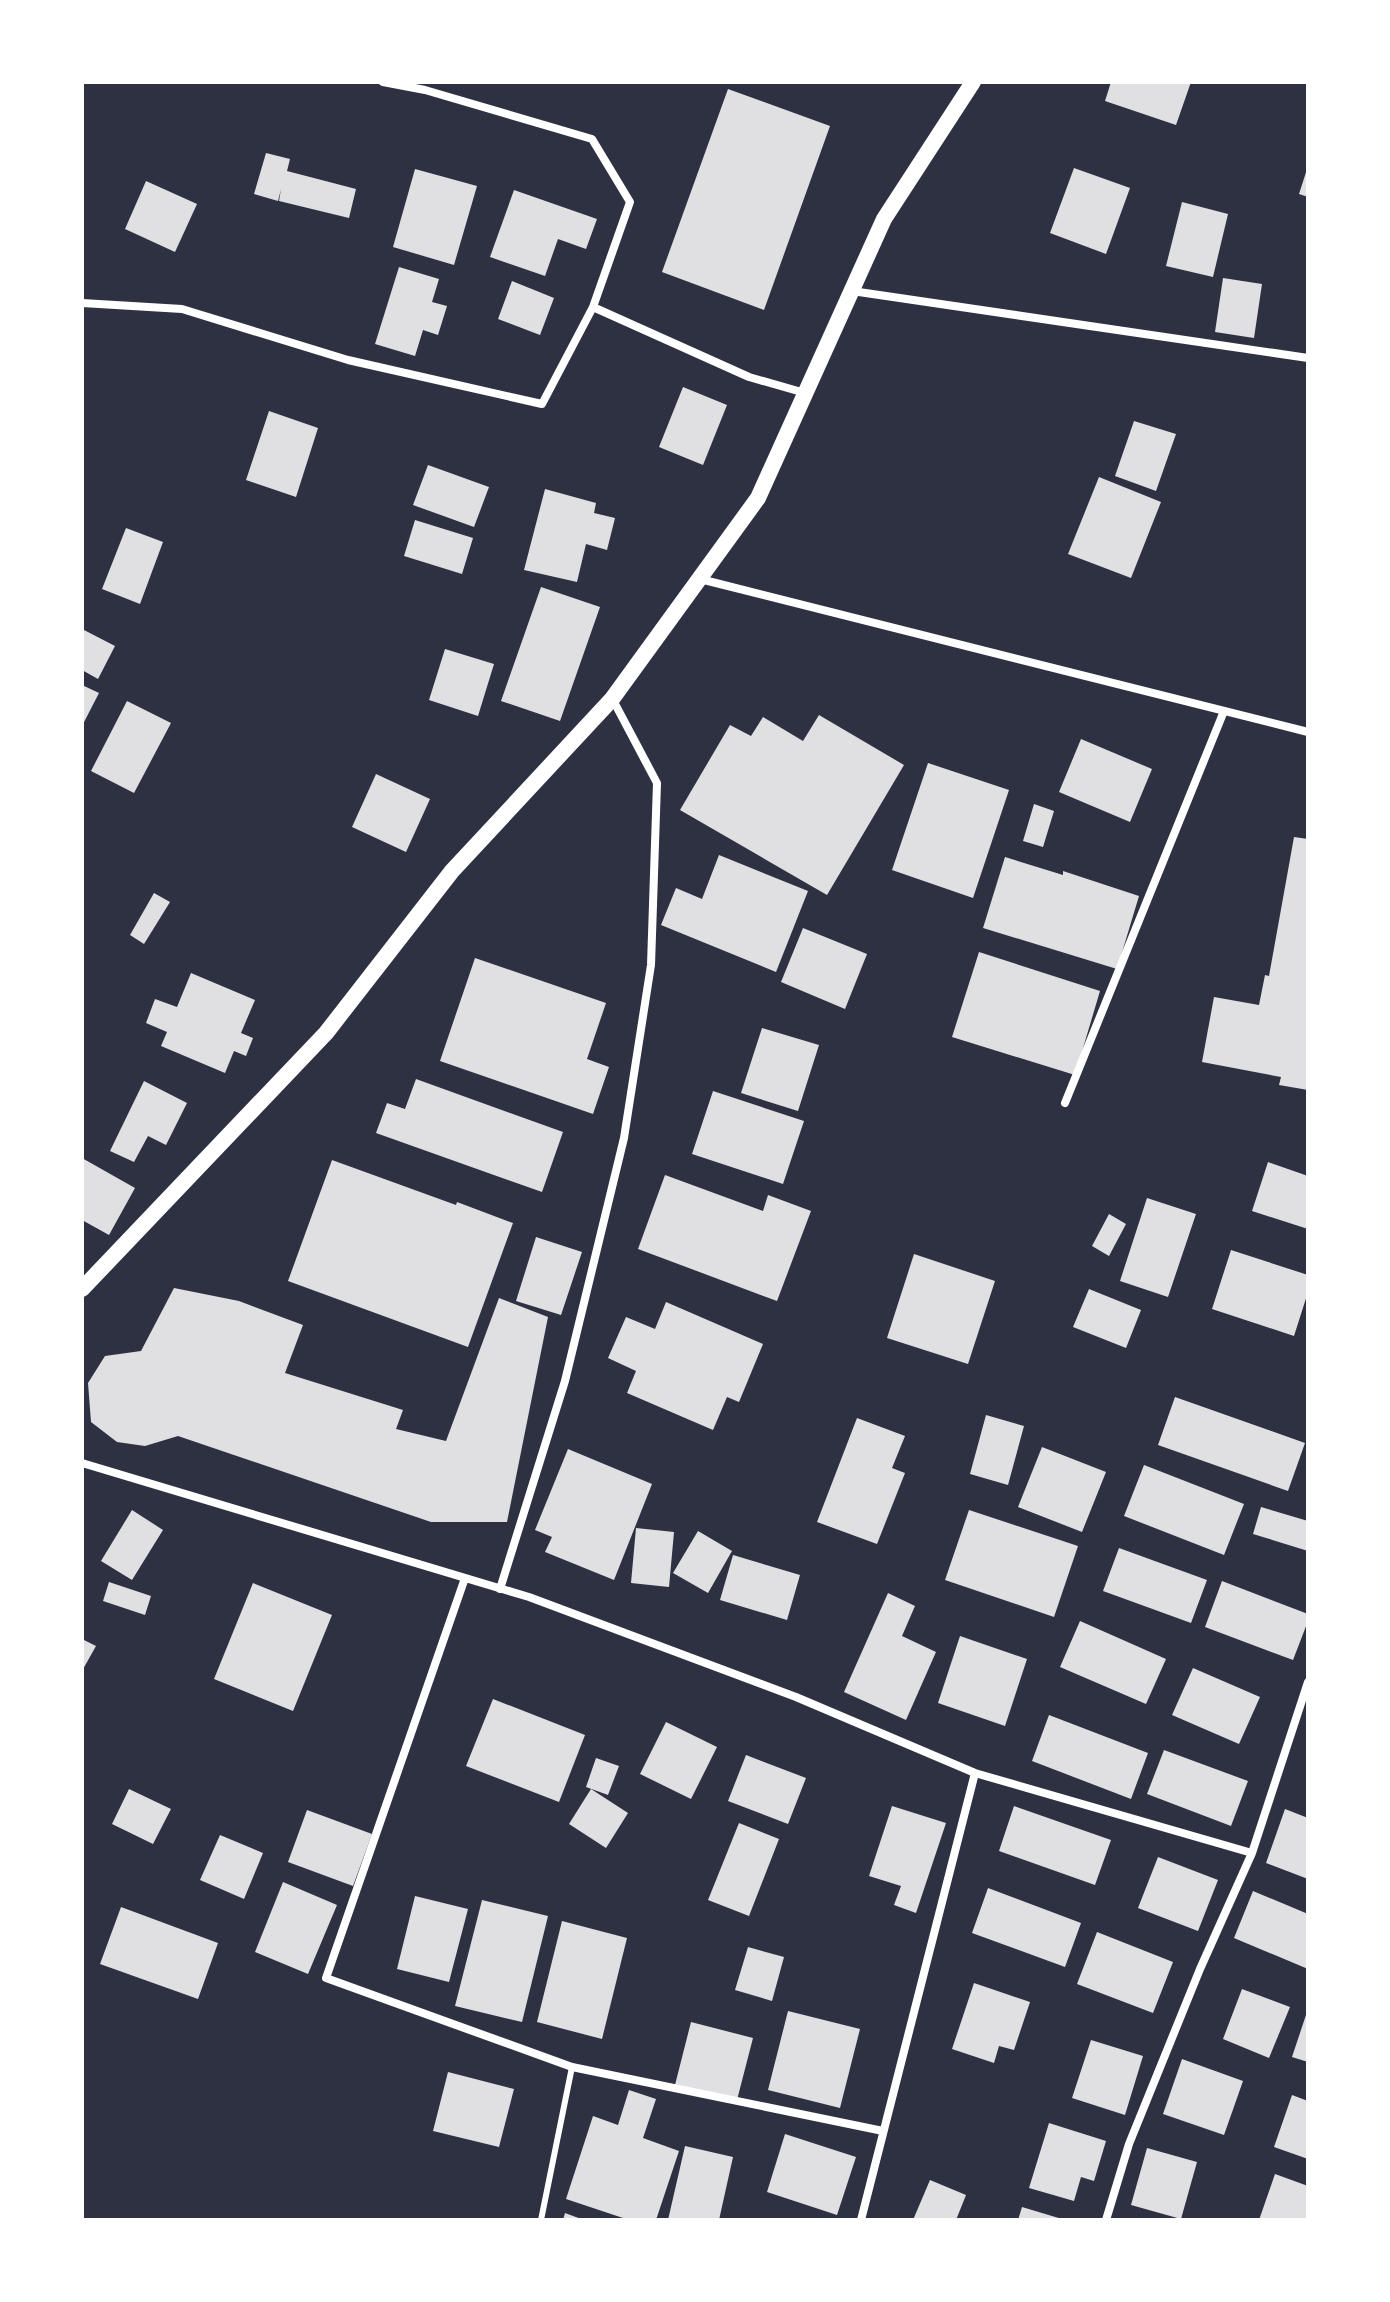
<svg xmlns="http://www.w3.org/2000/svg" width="1390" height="2302" font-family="Ubuntu,sans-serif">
<rect width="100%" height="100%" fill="#2d3142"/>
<path fill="#e0e0e3" d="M1111,82H1191L1176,125L1105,101Z
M728,89L830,126L764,310L662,272Z
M266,153L290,159L287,171L356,189L349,218L279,201L281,189L278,201L254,194Z
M1308,166V197L1299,194Z
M1074,168L1130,188L1106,254L1050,233Z
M415,169L477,186L454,265L393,247Z
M146,181L197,204L175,252L125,229Z
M514,190L597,219L586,249L558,239L545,276L490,257Z
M1182,202L1228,214L1213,277L1166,266Z
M399,267L439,279L432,302L447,306L438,335L423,330L415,356L375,344Z
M1223,278L1262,284L1254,338L1215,332Z
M512,281L554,298L540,335L498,319Z
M683,387L727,405L703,465L659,447Z
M269,411L318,428L296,497L246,480Z
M1134,421L1176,434L1156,491L1115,476Z
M428,465L489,487L474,527L413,505Z
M1099,477L1161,502L1131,578L1068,554Z
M545,489L596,503L594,513L615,518L607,550L586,544L577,582L524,570Z
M415,520L473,538L462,574L404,556Z
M126,528L163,542L140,604L102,589Z
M541,587L600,607L560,721L501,701Z
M84,630L115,646L98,679L82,670V634Z
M445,649L494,664L478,716L429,700Z
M82,685L99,693L82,726Z
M127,701L171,723L134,793L91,771Z
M819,715L904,765L827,895L680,810L730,725L751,736L763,717L803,741Z
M1081,739L1152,769L1130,822L1059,792Z
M928,763L1009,790L973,898L892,870Z
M376,774L430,799L406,852L352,827Z
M1034,804L1054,811L1043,847L1023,841Z
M1294,837L1308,839V1090L1279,1085L1281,1077L1202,1062L1214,997L1259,1005L1265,975L1269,976Z
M719,855L808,891L776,972L661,925L676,888L702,899Z
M1005,857L1063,875V871L1139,896L1117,969L983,928Z
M154,893L170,902L144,944L130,935Z
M803,928L867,954L845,1009L781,982Z
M979,952L1100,991L1075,1075L952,1037Z
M475,958L606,1003L587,1059L609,1067L593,1114L440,1061Z
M191,973L255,1000L241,1033L253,1038L246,1056L234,1051L225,1073L161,1046L167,1032L146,1023L155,999L177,1007Z
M762,1028L819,1045L798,1111L741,1093Z
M416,1079L563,1132L542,1192L376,1133L387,1103L405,1109Z
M144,1081L187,1103L166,1145L148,1136L134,1162L110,1151Z
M713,1091L804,1121L783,1184L692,1154Z
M82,1158L135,1188L109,1235L82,1220Z
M332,1160L456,1205L457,1202L513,1223L468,1347L288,1281Z
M1268,1162L1308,1176V1229L1252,1211Z
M665,1175L763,1211L768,1195L811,1211L777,1301L638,1249Z
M1147,1198L1196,1214L1168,1297L1120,1281Z
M1109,1214L1126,1224L1109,1256L1092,1246Z
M536,1237L582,1252L561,1315L516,1301Z
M1231,1250L1308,1275V1292L1294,1336L1212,1309Z
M914,1254L995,1281L968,1364L887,1338Z
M174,1288L239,1301L303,1325L285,1373L403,1410L396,1429L446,1441L499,1298L548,1317L507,1522H431L178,1436L145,1446L117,1442L91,1422L88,1383L105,1356L141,1351Z
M1089,1289L1141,1310L1126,1348L1073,1327Z
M666,1302L763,1344L739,1402L727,1397L713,1430L627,1393L636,1371L608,1358L626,1317L655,1329Z
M1175,1397L1305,1443L1288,1491L1158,1445Z
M986,1415L1024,1426L1008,1485L970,1474Z
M857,1418L905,1436L892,1468L905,1473L877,1544L817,1522Z
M1042,1447L1106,1472L1082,1532L1018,1507Z
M568,1449L652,1484L614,1580L545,1552L552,1537L535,1530Z
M1144,1465L1244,1504L1224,1555L1124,1516Z
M1261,1507L1308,1521V1551L1253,1534Z
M132,1510L163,1530L132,1580L101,1561Z
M969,1510L1078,1546L1054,1617L945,1580Z
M636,1528L674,1532L669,1587L631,1583Z
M698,1531L732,1551L708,1593L673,1573Z
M1119,1548L1207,1580L1191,1623L1103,1591Z
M733,1555L800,1575L787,1620L720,1600Z
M1222,1581L1308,1614V1621L1293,1660L1205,1627Z
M109,1582L151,1596L145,1615L103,1601Z
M253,1583L332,1615L293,1711L214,1679Z
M888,1593L915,1606L902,1636L936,1652L906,1720L844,1692Z
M1080,1621L1166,1659L1146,1704L1060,1667Z
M960,1636L1027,1659L1005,1726L938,1703Z
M82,1639L96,1646L82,1671Z
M1193,1668L1260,1697L1239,1744L1172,1715Z
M493,1699L585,1735L559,1802L466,1766Z
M1049,1715L1148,1753L1131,1799L1032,1761Z
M666,1722L717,1747L691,1799L640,1774Z
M1164,1750L1248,1781L1231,1826L1147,1794Z
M746,1755L806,1778L788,1824L728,1801Z
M596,1758L619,1766L608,1795L586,1787Z
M129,1789L171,1809L153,1844L112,1824Z
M591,1789L628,1813L606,1848L569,1824Z
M892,1806L946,1823L916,1913L894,1905L901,1886L869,1876Z
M1014,1806L1111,1840L1095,1885L999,1851Z
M1285,1809L1308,1818V1879L1266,1863Z
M307,1810L372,1834L353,1886L288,1862Z
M739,1823L779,1839L749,1916L708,1900Z
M220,1835L263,1853L244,1899L200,1880Z
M1158,1857L1218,1880L1198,1931L1138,1908Z
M283,1882L337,1905L308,1974L255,1952Z
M988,1888L1081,1923L1065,1967L972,1933Z
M1253,1891L1308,1914V1969L1234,1938Z
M415,1896L468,1909L449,1982L397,1969Z
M482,1900L548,1916L522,2022L455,2006Z
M121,1907L218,1943L198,1999L100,1964Z
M562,1921L627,1938L602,2039L537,2022Z
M1097,1932L1173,1962L1153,2013L1077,1984Z
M748,1947L784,1957L772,2001L735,1990Z
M974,1983L1030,2002L1014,2050L999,2046L994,2063L952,2049Z
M1242,1989L1290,2007L1269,2058L1223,2039Z
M1308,2009V2062L1292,2057Z
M788,2011L860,2029L840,2108L768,2090Z
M691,2022L753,2038L737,2100L675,2085Z
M1091,2040L1143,2056L1125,2115L1072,2098Z
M1182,2059L1243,2081L1224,2135L1163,2114Z
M448,2072L514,2089L499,2147L433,2131Z
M629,2090L656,2099L643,2138L679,2151L656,2220H629L566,2199L593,2116L618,2125Z
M1292,2095L1308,2101V2159L1274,2147Z
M1049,2123L1106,2141L1094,2181L1081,2177L1074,2201L1029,2188Z
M785,2134L856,2157L837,2215L767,2192Z
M685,2146L733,2157L719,2220H668Z
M1147,2148L1197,2162L1181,2219L1131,2205Z
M1275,2174L1308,2186V2220H1259Z
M930,2180L966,2195L956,2220H913Z
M1022,2207L1062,2219L1061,2220H1018Z
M565,2213L584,2220H563Z"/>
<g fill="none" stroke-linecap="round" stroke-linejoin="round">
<path stroke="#fff" stroke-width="6" d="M541,2220L572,2067"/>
<path stroke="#fff" stroke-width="8" d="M852,291L1308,358
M82,303L182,309L348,360L542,404L593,307L630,202L592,139L425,90L383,82
M593,307L749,377L805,393
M700,579L1308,732
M1065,1103L1224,711
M82,1463L529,1597L796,1697L975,1773L861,2220
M465,1578L326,1978L572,2067L883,2131
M500,1589L565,1381L624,1138L651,965L657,783L613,700
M975,1773L1252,1853
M1106,2220L1129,2144L1200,1969L1252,1853L1308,1682"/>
<path stroke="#fff" stroke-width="16" d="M82,1289L326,1033L452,871L612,699L758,498L884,219L973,82"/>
</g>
<rect width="1390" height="2302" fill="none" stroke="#ffffff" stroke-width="168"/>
</svg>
